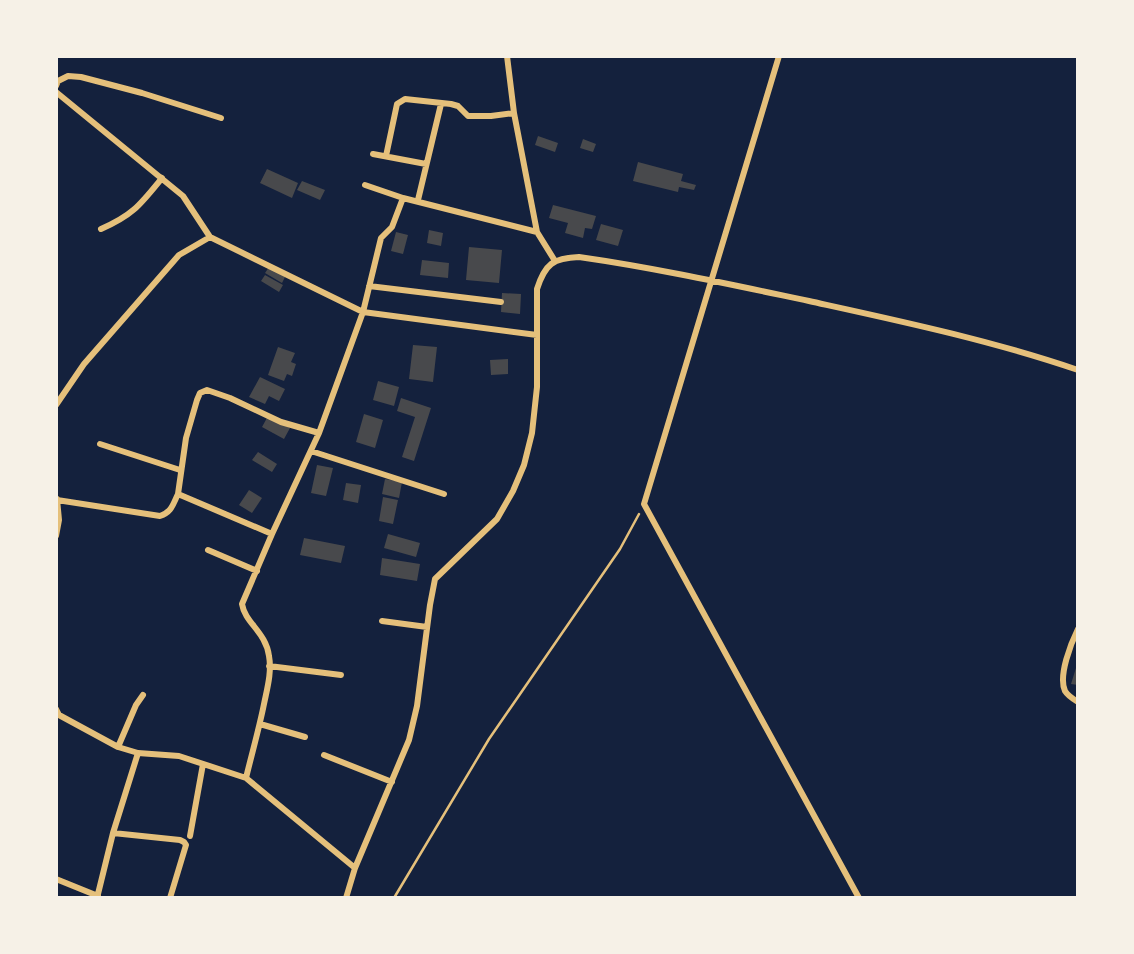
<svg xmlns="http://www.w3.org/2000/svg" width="1134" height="954" font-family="'Space Grotesk',sans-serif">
<rect width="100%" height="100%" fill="#14213d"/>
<path fill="#48494c" d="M538,136L558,143L555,152L535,145Z
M583,139L596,144L593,152L580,148Z
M638,162L683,174L681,181L696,185L694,190L679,187L678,192L633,181Z
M267,169L298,183L292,198L260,183Z
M302,181L325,190L320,200L297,190Z
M553,205L596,216L592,229L585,228L583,238L565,233L568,223L549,218Z
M601,224L623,230L618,246L596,240Z
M429,230L443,233L441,246L427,243Z
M396,232L408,235L403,254L391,251Z
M469,247L502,250L499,283L466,280Z
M422,260L449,263L448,278L420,275Z
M269,267L285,277L282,283L265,273Z
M265,275L283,285L279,292L261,281Z
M502,293L521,294L520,314L501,312Z
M413,345L437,347L433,382L409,379Z
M278,347L295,353L291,362L296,364L292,376L287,374L284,381L268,375Z
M508,359V374L491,375L490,360Z
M260,377L285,389L279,401L269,396L265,404L249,397Z
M378,381L399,387L394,406L373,400Z
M401,398L431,408L414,461L402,457L415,417L397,411Z
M364,414L383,420L375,448L356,442Z
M268,416L290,428L284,439L262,427Z
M258,452L277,464L272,472L252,460Z
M317,465L333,468L326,496L311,493Z
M385,479L402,482L399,498L382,494Z
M346,483L361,485L358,503L343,500Z
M249,490L262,498L252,513L239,505Z
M383,497L398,500L393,524L379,521Z
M388,534L420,543L416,557L384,548Z
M304,538L345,546L341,563L300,555Z
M382,558L420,564L417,581L380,575Z
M1076,668H1078V685L1071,684Z"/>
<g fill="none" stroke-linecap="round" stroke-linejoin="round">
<path stroke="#e5c07b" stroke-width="2.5" d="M394,898L489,739L620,549L639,514"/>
<path stroke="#e5c07b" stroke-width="6" d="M507,56L514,113L537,232L555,261
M779,56L644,504L859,898
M56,86L58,81L68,76L81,77L142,93L221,118
M56,92L183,196L210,237L363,312L537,335
M373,154L426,164
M386,156L397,104L405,99L451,104L458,106L468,116H491L514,113
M365,185L403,198L537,232
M418,200L441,104
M101,229C133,215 140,205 162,178
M369,286L501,302
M56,405L84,364L179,255L210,237
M100,444L180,470
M311,451L444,494
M57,500L160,516C172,512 173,504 178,494
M272,534L178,494L186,438L197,400L200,393L207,390L230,398L281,422L319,433
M56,536L59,520L57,499
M208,550L257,571
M382,621L427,627
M1078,629C1071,643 1058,676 1065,691C1068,696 1073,699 1078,702
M269,666L341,675
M56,709L59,715L118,747L138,753L179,756L246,778L355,868
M260,724L305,737
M118,747L136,705L143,695
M324,755L392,782
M246,778C252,753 259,729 264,704C267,689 272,672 269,656C266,632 245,623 242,604L272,534L319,433L363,312L381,238L392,227L403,198
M113,833L180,840L184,842L186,845L170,898
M190,836L203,764
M56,879L98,896
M97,898L113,833L138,753
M346,898L355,868L409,740L417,706L430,605L435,579L497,519L513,491L524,465L532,433L537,387V289C545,264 553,258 579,257C656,268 733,285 809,301C900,321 990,340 1078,370"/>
</g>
<rect width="1134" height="954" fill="none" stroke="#f6f1e7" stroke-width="116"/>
</svg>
